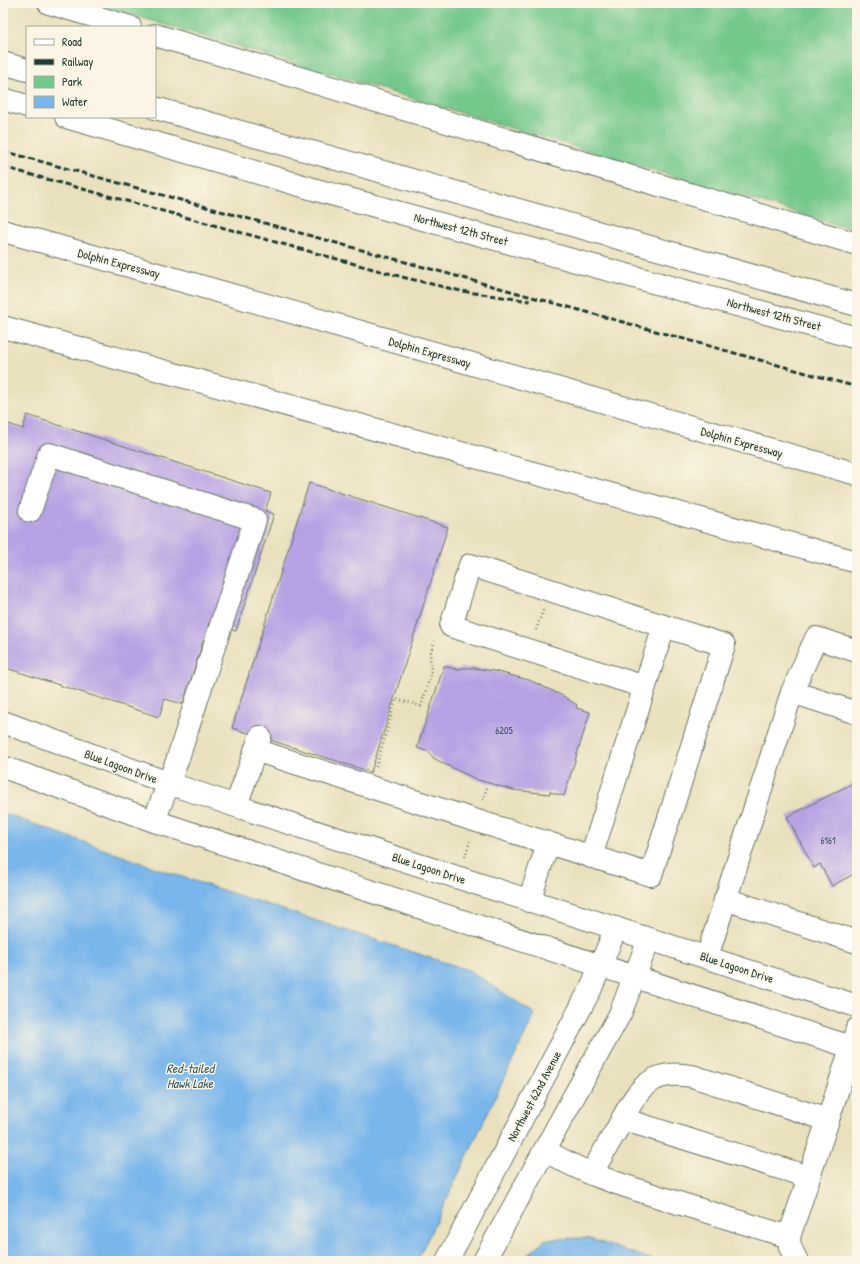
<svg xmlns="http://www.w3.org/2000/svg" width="860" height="1264" font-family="'Patrick Hand',sans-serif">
<rect width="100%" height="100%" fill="#fcf5e5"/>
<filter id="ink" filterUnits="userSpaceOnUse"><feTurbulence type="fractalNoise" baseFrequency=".025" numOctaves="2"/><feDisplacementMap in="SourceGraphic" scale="8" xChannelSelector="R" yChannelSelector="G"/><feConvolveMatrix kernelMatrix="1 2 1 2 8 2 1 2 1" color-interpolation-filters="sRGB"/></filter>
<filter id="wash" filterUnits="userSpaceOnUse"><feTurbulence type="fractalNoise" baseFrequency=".012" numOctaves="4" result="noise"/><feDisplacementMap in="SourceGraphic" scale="16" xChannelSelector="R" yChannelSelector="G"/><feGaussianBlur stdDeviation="0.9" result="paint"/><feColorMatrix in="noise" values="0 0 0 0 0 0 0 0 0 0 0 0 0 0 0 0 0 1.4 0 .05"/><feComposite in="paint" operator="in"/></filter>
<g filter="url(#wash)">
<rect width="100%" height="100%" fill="#e9e1bd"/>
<path fill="#73c88c" stroke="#498260" d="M92,3H857V231Z"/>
<path fill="#79b6eb" stroke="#4c7a90" d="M3,813L170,873L471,971L535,1014L417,1261H3Z
M587,1238L657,1261H521L546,1239Z"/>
<g id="blocks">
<path fill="#b6a1e4" d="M27,415L271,493L265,511L274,514L236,631L209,623L183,704L165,699L159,717L3,667V422L23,429Z
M309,483L448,527L371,772L232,728Z
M444,666L459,670L460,668H475L494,671L529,680L563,696L577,705L576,708L590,712L564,796L550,792V794L513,790L478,780L446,765L432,757L429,752L417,748Z
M857,781V875L854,874L832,886L820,864L814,868L787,817Z"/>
</g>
</g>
<g filter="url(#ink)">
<use href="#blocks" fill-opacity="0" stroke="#667664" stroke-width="1"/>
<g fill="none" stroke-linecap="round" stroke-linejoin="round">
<g stroke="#667664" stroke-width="24">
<path id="minor" d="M49,3L130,27
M155,35L857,244
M30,511L49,454L255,520L177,761L154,821
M792,692L857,713
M3,722L168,783L236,806L857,1006
M255,750L477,821L651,875L724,645L470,565L451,626L645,687
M3,767L154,821L857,1049
M236,806L260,737
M591,857L664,626
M725,899L857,942
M529,901L548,844
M707,957L792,692L816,638L857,651
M622,1119L809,1177
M545,1150C584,1175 629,1187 672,1201C712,1213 750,1225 789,1237
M591,1174C600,1159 608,1144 617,1129C627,1111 635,1091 653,1080C665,1073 679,1074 692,1076L828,1120L857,1029
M447,1261L591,988L616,928
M484,1261L573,1098L620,1014L649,939
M797,1261L790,1247L789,1237L828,1120"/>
</g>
<g stroke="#667664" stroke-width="24">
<path id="major" d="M3,63L27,70
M3,99L27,106
M155,108L857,305
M66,117L320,191L857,338"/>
</g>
<g stroke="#667664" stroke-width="24">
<path id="highway" d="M3,231C288,309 572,394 857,474
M3,327L857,562"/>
</g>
<path stroke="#667664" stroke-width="2.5" stroke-dasharray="1 3" stroke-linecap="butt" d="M536,630L543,610
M376,767L396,699L421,706L431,674L430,654L435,641
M483,800L487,787
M465,857L470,841"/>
<use href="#minor" stroke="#fff" stroke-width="22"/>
<use href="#major" stroke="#fff" stroke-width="22"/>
<use href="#highway" stroke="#fff" stroke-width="22"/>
<path stroke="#1f3d34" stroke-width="3" stroke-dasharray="6 3" stroke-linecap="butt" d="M3,151L612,319L857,387
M3,167L406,278L461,291L530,301"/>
</g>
</g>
<g text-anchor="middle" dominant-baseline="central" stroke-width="3" stroke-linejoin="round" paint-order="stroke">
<g font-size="10" fill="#455660">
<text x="504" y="730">6205</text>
<text x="828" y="840">6161</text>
</g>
<g font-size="12" fill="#1f3d34" stroke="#fcf5e5">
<text transform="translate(461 229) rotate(15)">Northwest 12th Street</text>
<text transform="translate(119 263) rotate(15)">Dolphin Expressway</text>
<text transform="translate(774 314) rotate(15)">Northwest 12th Street</text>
<text transform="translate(430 352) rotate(16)">Dolphin Expressway</text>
<text transform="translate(742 442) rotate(16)">Dolphin Expressway</text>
<text transform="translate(121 766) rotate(20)">Blue Lagoon Drive</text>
<text transform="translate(429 868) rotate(18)">Blue Lagoon Drive</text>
<text transform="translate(737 967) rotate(18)">Blue Lagoon Drive</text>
<text transform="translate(534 1096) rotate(-62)">Northwest 62nd Avenue</text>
</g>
<g font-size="13" font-style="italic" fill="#365b62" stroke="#fcf5e5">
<text x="190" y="1068">Red-tailed<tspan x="190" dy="15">Hawk Lake</tspan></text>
</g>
</g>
<rect width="860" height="1264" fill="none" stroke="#fcf5e5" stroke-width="16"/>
<rect x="26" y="26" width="130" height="92" fill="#fcf5e5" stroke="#a4ab9e"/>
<rect x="34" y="39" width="20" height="6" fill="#ffffff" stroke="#a4ab9e"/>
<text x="62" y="46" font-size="12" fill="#1f3d34">Road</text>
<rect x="34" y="59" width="20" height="6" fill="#1f3d34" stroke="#a4ab9e"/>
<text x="62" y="66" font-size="12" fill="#1f3d34">Railway</text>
<rect x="34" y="76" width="20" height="12" fill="#73c88c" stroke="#a4ab9e"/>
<text x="62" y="86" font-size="12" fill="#1f3d34">Park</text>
<rect x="34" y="96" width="20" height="12" fill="#79b6eb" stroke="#a4ab9e"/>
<text x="62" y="106" font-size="12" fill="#1f3d34">Water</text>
</svg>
